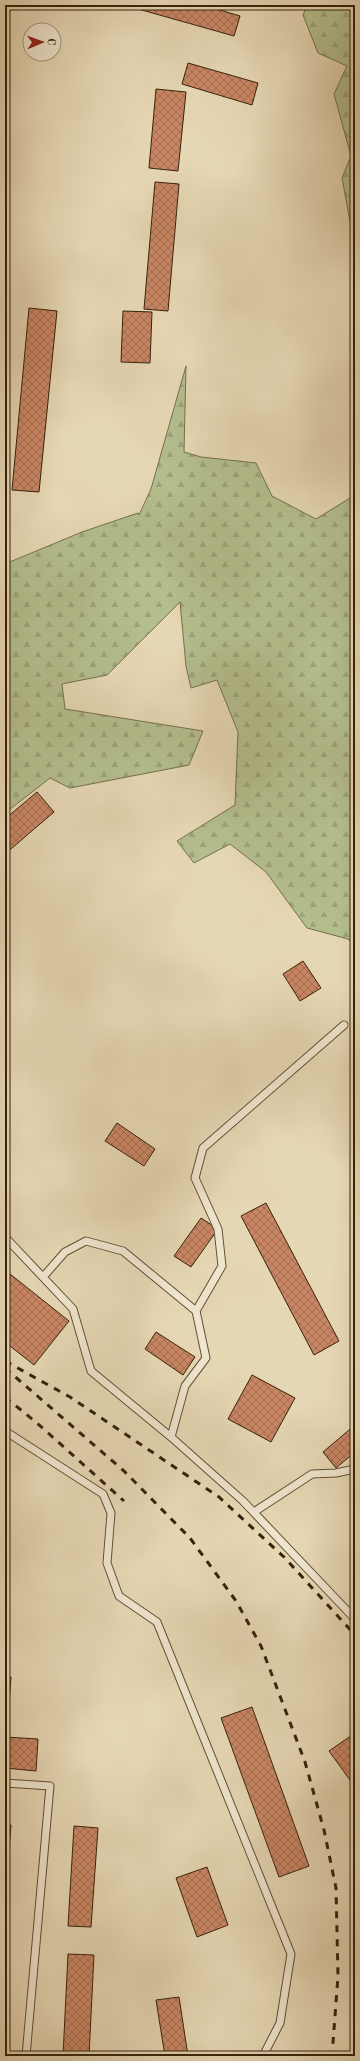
<svg xmlns="http://www.w3.org/2000/svg" width="360" height="2061" font-family="'Old Standard TT',serif">
<defs>
<pattern id="forest-firs" width="22" height="20" patternUnits="userSpaceOnUse"><rect width="22" height="20" fill="#b4be8d"/><path d="M5 1l3.5 6h-7zM16 11l3.5 6h-7z" fill="#9ba378"/></pattern>
<pattern id="building-cross-hatch" width="8" height="8" patternUnits="userSpaceOnUse"><rect width="8" height="8" fill="#c98664"/><path d="M0 0l8 8M0 8l8-8" fill="none" stroke="#a46d51"/></pattern>
</defs>
<rect width="100%" height="100%" fill="#e6d7b4"/>
<filter id="stains"><feTurbulence type="fractalNoise" baseFrequency=".005" numOctaves="4"/><feColorMatrix values="0 0 0 0 .2 0 0 0 0 .09 0 0 0 0 .02 0 0 0 .5 -.17"/></filter>
<radialGradient id="worn" r=".72"><stop offset=".6" stop-color="#630" stop-opacity="0"/><stop offset="1" stop-color="#630" stop-opacity=".3"/></radialGradient>
<path fill="url(#forest-firs)" stroke="#74704c" d="M307,5H355V248L342,178L351,156L334,94L347,66L318,53L303,15Z
M186,366L184,452L201,457L256,463L272,496L316,519L355,495V946L348,939L307,928L266,872L230,844L194,863L177,841L235,805L238,732L217,680L191,688L186,666L180,602L107,675L62,684L65,709L203,731L189,765L70,788L50,778L5,813V564L82,532L138,513L139,515L151,489Z"/>
<path fill="url(#building-cross-hatch)" stroke="#35220b" d="M124,5H203L240,16L234,36Z
M188,63L258,83L252,105L182,84Z
M156,89L186,92L178,171L149,168Z
M155,182L179,184L168,311L144,309Z
M29,308L57,311L39,492L12,490Z
M123,311L152,312L150,363L121,362Z
M37,792L54,812L5,854V819Z
M303,961L321,988L300,1001L283,974Z
M117,1123L155,1149L144,1166L105,1141Z
M266,1203L339,1341L314,1355L241,1216Z
M201,1218L218,1229L191,1267L174,1256Z
M5,1270L69,1321L34,1365L5,1342Z
M156,1332L195,1357L183,1375L145,1349Z
M252,1375L295,1398L271,1442L228,1419Z
M355,1425V1452L336,1468L323,1452Z
M5,1677H11L9,1704H5Z
M252,1707L309,1866L279,1877L221,1718Z
M355,1733V1787L329,1751Z
M5,1737L38,1739L36,1771L5,1768Z
M5,1825H11L5,1903Z
M74,1826L98,1828L91,1927L68,1926Z
M207,1867L228,1925L197,1937L176,1878Z
M68,1954L94,1955L89,2056H63Z
M179,1997L188,2056H165L156,2000Z"/>
<g fill="none" stroke-linecap="round" stroke-linejoin="round">
<g stroke="#614f35" stroke-width="9">
<path id="lane" d="M5,1237L73,1309L91,1371L171,1437L243,1501L355,1619
M43,1277L65,1252L86,1241L123,1251L196,1311L206,1358L185,1386L171,1437
M196,1311L222,1266L218,1229L195,1178L203,1148L344,1025
M5,1431L103,1494L111,1513L107,1563L119,1596L157,1622L291,1954L280,2023L263,2056
M254,1512L312,1474L336,1473L355,1469
M5,1783L50,1786L26,2056"/>
</g>
<use href="#lane" stroke="#efe5ce" stroke-width="7"/>
<path stroke="#35220b" stroke-width="3" stroke-dasharray="7 7" stroke-linecap="butt" d="M5,1361L70,1397L219,1497L284,1557L355,1635
M5,1368L124,1471L190,1538L236,1601L261,1646L305,1762L324,1830L336,1888L338,1976L332,2056
M5,1397L37,1423L124,1501"/>
</g>
<rect width="360" height="2061" fill="none" stroke="#e6d7b4" stroke-width="20"/>
<rect x="6" y="6" width="348" height="2049" fill="none" stroke="#35220b" stroke-width="2"/>
<rect x="10" y="10" width="340" height="2041" fill="none" stroke="#35220b"/>
<g transform="translate(42 42) rotate(88)"><circle r="19" fill="#efe5ce" stroke="#a59780"/>
<path d="M0-3L7 15L0 10L-7 15Z" fill="#8f2418"/>
<text y="-6" font-size="11" font-weight="bold" text-anchor="middle" fill="#35220b">С</text>
</g>
<rect width="100%" height="100%" filter="url(#stains)"/>
<rect width="100%" height="100%" fill="url(#worn)"/>
</svg>
